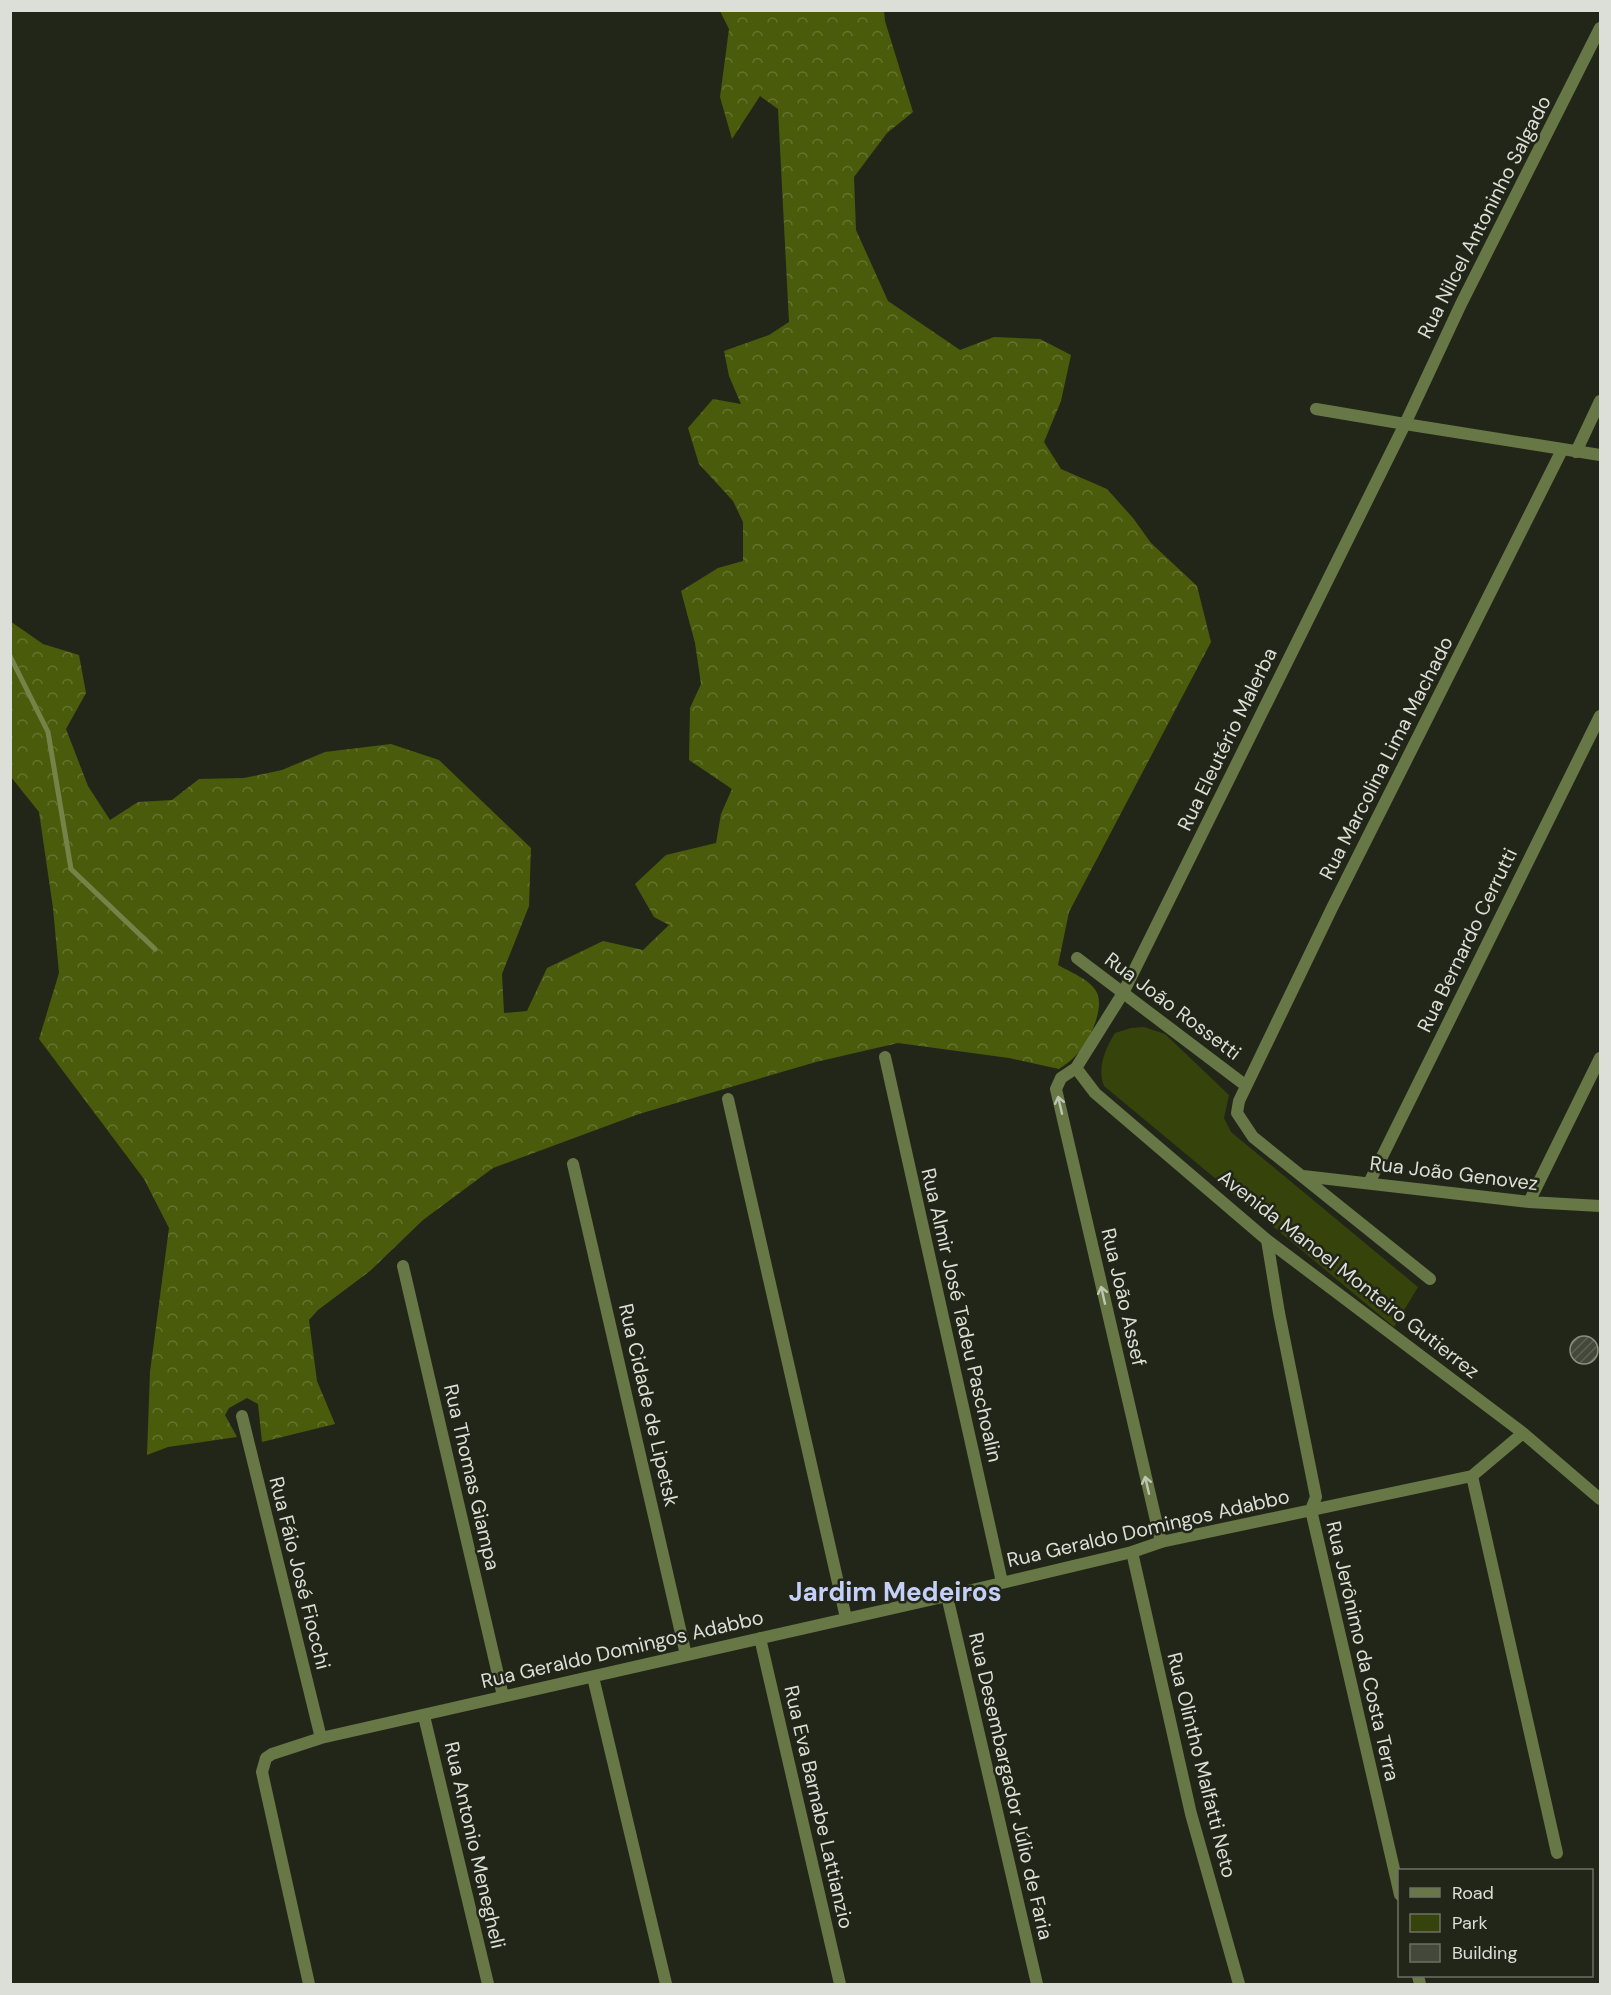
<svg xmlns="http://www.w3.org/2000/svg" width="1611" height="1995" font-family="'DM Sans',sans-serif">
<defs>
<pattern id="forest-crowns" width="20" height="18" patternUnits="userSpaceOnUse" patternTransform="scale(1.5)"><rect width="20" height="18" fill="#4a5c0b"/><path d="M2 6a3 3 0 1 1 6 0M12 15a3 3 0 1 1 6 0" fill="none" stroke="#64732e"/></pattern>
<pattern id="building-hatch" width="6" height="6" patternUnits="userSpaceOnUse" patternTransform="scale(1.5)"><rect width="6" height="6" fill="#43483a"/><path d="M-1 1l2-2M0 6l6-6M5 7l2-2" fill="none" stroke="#5e6256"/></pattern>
</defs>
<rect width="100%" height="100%" fill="#222619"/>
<path fill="url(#forest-crowns)" d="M884,10L885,21L913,112L887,133L854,177L856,230L888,301L960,350L994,337L1040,339L1071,355L1061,401L1044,442L1061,469L1107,489L1133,518L1151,543L1197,586L1211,642L1069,912L1058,965C1070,972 1089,979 1096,991C1106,1007 1089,1042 1077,1054C1072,1060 1066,1064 1059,1069L1009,1058L898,1043L816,1062L639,1114L493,1168L423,1220L370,1271L318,1310L309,1320L317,1381L335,1424L262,1442L258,1404L247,1398L229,1408L225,1415L237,1437L168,1447L147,1455L150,1372L169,1228L144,1179L39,1039L59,973L53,908L39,812L11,777L10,621L43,644L79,655L86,693L66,729L88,786L110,820L138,802L172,800L199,779L244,778L282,770L325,752L391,744L439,760L531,848L529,906L502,974L504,1013L527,1011L547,968L603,941L643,950L669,925L654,917L635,884L666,855L716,843L721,814L732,789L689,760L690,708L701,684L695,643L681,591L718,568L743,561V522L733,501L699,464L688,428L713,399L741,404L729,376L724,351L769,335L789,322L778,109L760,96L732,139L720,97L729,29L720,11Z"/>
<path fill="#36430a" d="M1144,1027L1165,1034L1229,1095L1224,1118L1231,1132L1418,1287L1394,1327L1104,1086C1097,1068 1105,1049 1115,1033L1131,1028Z"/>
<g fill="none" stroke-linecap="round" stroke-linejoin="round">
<path stroke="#768348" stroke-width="5" d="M10,656L48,732L71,869L155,949"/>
</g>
<path fill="url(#building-hatch)" stroke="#898e7f" stroke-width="1.5" d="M1570 1350a14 14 0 1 1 28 0a14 14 0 1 1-28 0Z"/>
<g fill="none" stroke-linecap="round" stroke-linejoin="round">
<path stroke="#687746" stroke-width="12" d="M1316,409L1405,424L1461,304L1600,28
M1576,452L1600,401
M1077,958L1245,1085
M885,1057L1002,1582
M1076,1068L1095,1093L1267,1240L1523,1433L1600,1499
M728,1099L846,1618
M573,1164L686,1655
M1303,1176L1529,1202L1600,1206
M1369,1183L1600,716
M1529,1202L1600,1058
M1267,1240L1279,1313L1316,1497L1311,1510L1400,1895
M403,1266L503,1696
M1430,1279L1253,1137L1237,1113L1239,1101L1332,908L1562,450
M242,1416L321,1738
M1472,1476L1557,1853
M1161,1542L1472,1476L1523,1433
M1132,1552L1191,1814L1239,1984
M760,1638L840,1984
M593,1677L666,1984
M424,1716L488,1984
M1418,1976L1420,1984
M309,1984L262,1772L266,1758L272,1754L321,1738L947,1596"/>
<path stroke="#687746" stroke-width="12" d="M1037,1984L947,1596L1132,1552L1161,1542L1056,1089L1061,1078L1076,1068L1123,993L1405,424L1600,455"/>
</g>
<defs><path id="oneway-shaft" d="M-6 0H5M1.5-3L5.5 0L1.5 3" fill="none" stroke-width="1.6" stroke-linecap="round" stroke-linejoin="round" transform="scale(1.5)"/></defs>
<g stroke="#bfc5b3">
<use href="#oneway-shaft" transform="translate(1060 1105) rotate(-103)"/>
<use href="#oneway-shaft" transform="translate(1103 1295) rotate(-103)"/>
<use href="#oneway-shaft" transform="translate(1147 1485) rotate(-103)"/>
</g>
<g text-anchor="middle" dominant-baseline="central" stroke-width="5" stroke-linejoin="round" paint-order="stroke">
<g font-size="20" fill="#dcdfd7" stroke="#222619">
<text transform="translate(1484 217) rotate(-63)">Rua Nilcel Antoninho Salgado</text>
<text transform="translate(1227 739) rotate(-64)">Rua Eleutério Malerba</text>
<text transform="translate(1386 758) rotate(-63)">Rua Marcolina Lima Machado</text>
<text transform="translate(1467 940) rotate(-64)">Rua Bernardo Cerrutti</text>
<text transform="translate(1173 1006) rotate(37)">Rua João Rossetti</text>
<text transform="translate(1454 1173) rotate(7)">Rua João Genovez</text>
<text transform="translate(1349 1274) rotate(38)">Avenida Manoel Monteiro Gutierrez</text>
<text transform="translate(1124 1297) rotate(77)">Rua João Assef</text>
<text transform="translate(962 1315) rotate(77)">Rua Almir José Tadeu Paschoalin</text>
<text transform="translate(649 1405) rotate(77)">Rua Cidade de Lipetsk</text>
<text transform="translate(472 1477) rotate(77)">Rua Thomas Giampa</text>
<text transform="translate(1148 1528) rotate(-13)">Rua Geraldo Domingos Adabbo</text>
<text transform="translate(300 1573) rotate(76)">Rua Fáio José Fiocchi</text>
<text transform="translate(622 1649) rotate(-13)">Rua Geraldo Domingos Adabbo</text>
<text transform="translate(1363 1651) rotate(77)">Rua Jerônimo da Costa Terra</text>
<text transform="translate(1202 1765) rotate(76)">Rua Olintho Malfatti Neto</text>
<text transform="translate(1011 1786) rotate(77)">Rua Desembargador Júlio de Faria</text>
<text transform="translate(819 1807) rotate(77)">Rua Eva Barnabe Lattianzio</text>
<text transform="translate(475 1845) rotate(77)">Rua Antonio Menegheli</text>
</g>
<g font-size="26" font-weight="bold" fill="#c4d0fa" stroke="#222619">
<text x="895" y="1592">Jardim Medeiros</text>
</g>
</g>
<rect width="1611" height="1995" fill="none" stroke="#dcdfd7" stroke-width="24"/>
<rect x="1398" y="1869" width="195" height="108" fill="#222619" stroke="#6c7065" stroke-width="1.5"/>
<rect x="1410" y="1888" width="30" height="9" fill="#687746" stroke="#6c7065" stroke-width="1.5"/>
<text x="1452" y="1899" font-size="18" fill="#dcdfd7">Road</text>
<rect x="1410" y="1914" width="30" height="18" fill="#36430a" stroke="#6c7065" stroke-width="1.5"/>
<text x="1452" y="1929" font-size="18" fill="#dcdfd7">Park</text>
<rect x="1410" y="1944" width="30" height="18" fill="#43483a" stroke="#6c7065" stroke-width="1.5"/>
<text x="1452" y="1959" font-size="18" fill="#dcdfd7">Building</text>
</svg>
